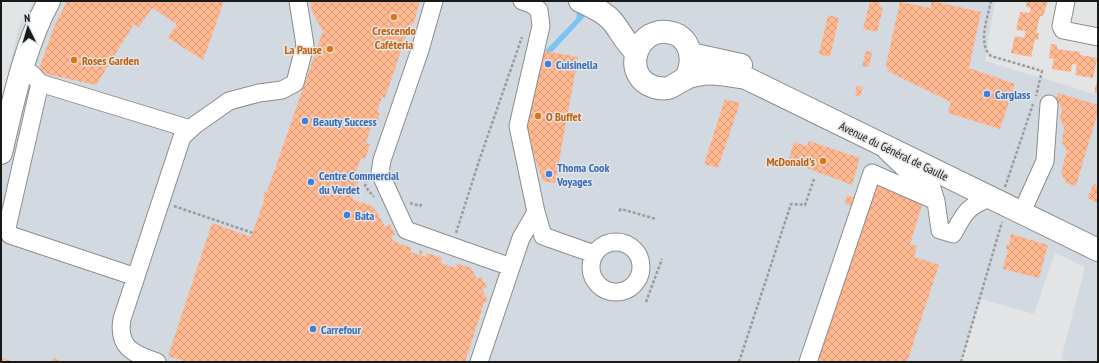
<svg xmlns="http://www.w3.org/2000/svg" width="1099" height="363" font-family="'PT Sans Narrow',sans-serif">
<defs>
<pattern id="building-cross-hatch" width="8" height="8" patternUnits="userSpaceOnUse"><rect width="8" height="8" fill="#ffb890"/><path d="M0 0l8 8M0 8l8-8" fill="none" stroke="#da9e7c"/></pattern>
</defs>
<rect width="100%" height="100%" fill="#e3e4e5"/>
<path fill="#d2d9e0" d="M34,1H995L985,61L1098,95V362H1074L1061,359L1085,267L1055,253L1034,314L981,299L960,362H1V101L20,24Z"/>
<path fill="#7bc3f2" d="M590,11L552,52L545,51L576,19L577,12Z"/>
<path fill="url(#building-cross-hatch)" d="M67,1H224L203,60L168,38L177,24L152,8L139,27L134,24L96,85L38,72L54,27Z
M310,1H420L414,22L408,30L385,98L382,97L377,112L380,113L375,128L371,127L366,143L370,144L365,159L361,158L355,174L360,175L352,199L374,207L385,227L390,224L395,235L391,237L393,241L412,248L410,252L419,255L420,250L423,251L421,256L426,257L427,253L442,258L441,263L456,268L457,263L471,268L477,279L481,277L487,287L482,290L488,300L484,303L465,362H187L168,356L212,223L251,237L265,198L263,197L265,191L267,192L323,31L312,12Z
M870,1H880L879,7L883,8L877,32L863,29Z
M932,1L981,12L969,68L1015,84L1000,129L948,113L951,102L889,72L886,65L900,2L930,8Z
M1027,1H1048L1043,16H1040L1036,33H1039L1038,40L1035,39L1031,57L1011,53L1015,36L1024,38L1026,31L1016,30L1020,12L1029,13L1031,8L1026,7Z
M828,15L839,18L830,57L819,54Z
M1051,44L1057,45V49L1080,52V55L1097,58L1093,78L1075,75L1077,65L1072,64L1071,72L1052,69L1054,59L1049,58Z
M539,50L578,57L555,183L543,181L524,127Z
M866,51L872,52L869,67L862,66Z
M1097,80H1098V94L1094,93Z
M857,86L863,87L860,97L855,95Z
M1058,93L1098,105V111L1076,186L1066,183L1061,172L1067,151L1062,142L1064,128L1060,119L1062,109L1056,99Z
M725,99L740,103L718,168L704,164Z
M809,141L860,158L852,185L788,161L794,142L807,146Z
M873,182L924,199L910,244L917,246L914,257L939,265L907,362H814Z
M1094,184L1098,186L1097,203L1087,198Z
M847,195L856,198L854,207L845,204Z
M1011,234L1048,245L1039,278L1003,269L1008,250L1006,249V245H1009Z
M1,357L13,362H1Z
M53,358L63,362H51Z"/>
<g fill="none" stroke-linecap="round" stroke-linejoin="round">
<g stroke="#8b8c8d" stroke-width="19">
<path id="minor" d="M434,1L420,50L382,160L380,173L406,230L511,267
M522,1L531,4L539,10L541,26L518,126L536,212L543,236L594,254
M1066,1L1061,26L1063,30L1098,37
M32,74L40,83L190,129
M40,83L7,228L10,235L136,277
M886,151L906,170L931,185L936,201L940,230L953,234C964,214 967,206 990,198
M1026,203L1045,161L1049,104
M591 267a25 25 0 1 1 50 0a25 25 0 1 1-50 0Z
M157,362C134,354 117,348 122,319L182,137L195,125L229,101L259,93L282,90L295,83L305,45L298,1
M479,362L521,238L536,212
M808,362L872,173L936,201"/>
</g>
<g stroke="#8b8c8d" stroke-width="24">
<path id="major" d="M580,1C591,6 605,12 613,22C621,32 626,44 636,52
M691,54L741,65
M685,79C696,61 691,34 667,32C634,29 622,77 654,87C671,92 673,84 685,79C690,76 698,75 703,74C716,72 733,76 746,78L1098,250
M1,153C13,102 24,47 49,1"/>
</g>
<path stroke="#9b9c9d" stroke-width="2.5" stroke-dasharray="3 2" stroke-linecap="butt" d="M991,1C988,17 977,44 991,56L1042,71L1036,96
M367,179L365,186L374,197
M1005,187L1033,104
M410,203L420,206L422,203
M174,206L253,233
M619,211L621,209L656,219
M456,233L479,161L522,37
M646,302L662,259
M739,362L791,204L805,205L814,179
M961,362L1002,222"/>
<use href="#minor" stroke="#fff" stroke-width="17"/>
<use href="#major" stroke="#fff" stroke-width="22"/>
</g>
<g fill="#e8710a" stroke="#e3e4e5" stroke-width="1.5">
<circle cx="394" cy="17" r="4"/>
<circle cx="330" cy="49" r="4"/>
<circle cx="74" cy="60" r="4"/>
<circle cx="538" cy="116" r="4"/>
<circle cx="823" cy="161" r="4"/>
</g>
<g fill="#3f7fe0" stroke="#e3e4e5" stroke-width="1.5">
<circle cx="548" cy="64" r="4"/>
<circle cx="987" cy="94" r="4"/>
<circle cx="305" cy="121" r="4"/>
<circle cx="549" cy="174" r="4"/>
<circle cx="311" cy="182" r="4"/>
<circle cx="347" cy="215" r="4"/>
<circle cx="313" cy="329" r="4"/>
</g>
<g text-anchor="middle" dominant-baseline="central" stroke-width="3" stroke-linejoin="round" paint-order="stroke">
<g font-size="12" font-weight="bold" fill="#c56008" stroke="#e3e4e5" text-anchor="end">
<text x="394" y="30" text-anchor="middle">Crescendo<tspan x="394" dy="14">Caféteria</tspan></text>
<text x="322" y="49">La Pause</text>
<text x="82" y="60" text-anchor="start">Roses Garden</text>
<text x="546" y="116" text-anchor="start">O Buffet</text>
<text x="815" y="161">McDonald's</text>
</g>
<g font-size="12" font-weight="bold" fill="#366cbe" stroke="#e3e4e5" text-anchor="start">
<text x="556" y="64">Cuisinella</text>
<text x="995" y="94">Carglass</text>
<text x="313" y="121">Beauty Success</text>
<text x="557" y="167">Thoma Cook<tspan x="557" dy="14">Voyages</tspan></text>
<text x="319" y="175">Centre Commercial<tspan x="319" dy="14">du Verdet</tspan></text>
<text x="355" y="215">Bata</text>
<text x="321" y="329">Carrefour</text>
</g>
<g font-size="12" fill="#181919" stroke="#e3e4e5">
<text transform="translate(894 151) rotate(26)">Avenue du Général de Gaulle</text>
</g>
</g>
<rect width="1099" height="363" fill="none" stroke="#181919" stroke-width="4"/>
<g transform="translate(28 28) rotate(355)" stroke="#e3e4e5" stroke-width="3" paint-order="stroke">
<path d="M0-3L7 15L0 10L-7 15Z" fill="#181919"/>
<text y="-6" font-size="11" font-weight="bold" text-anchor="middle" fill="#181919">N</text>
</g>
</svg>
